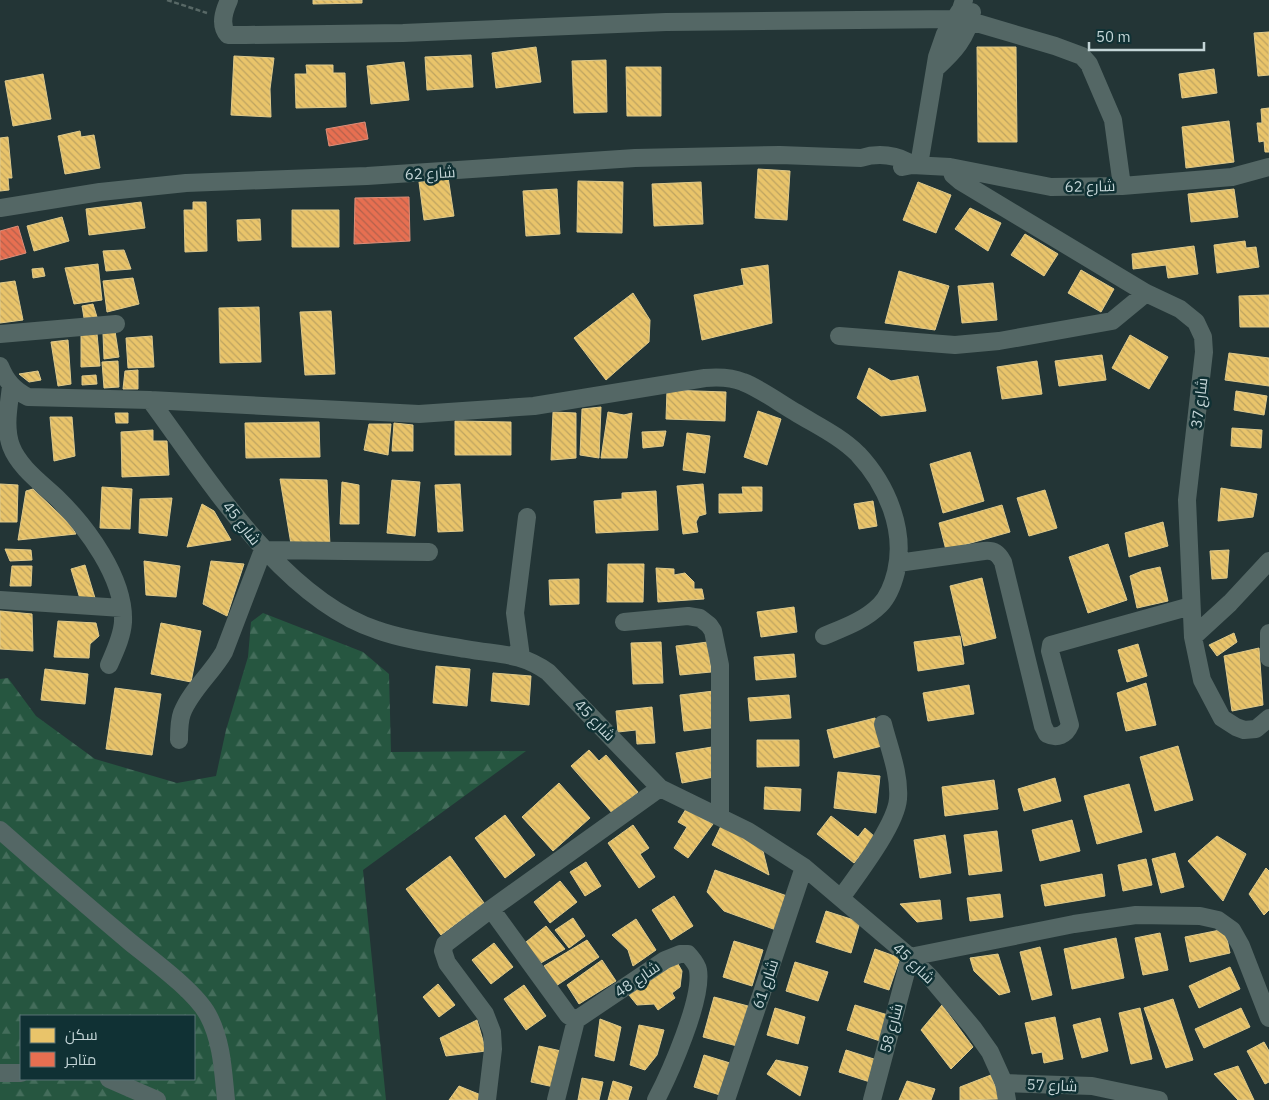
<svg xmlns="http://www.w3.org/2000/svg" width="1269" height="1100" font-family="'IBM Plex Sans',Cairo,sans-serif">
<defs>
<pattern id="forest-firs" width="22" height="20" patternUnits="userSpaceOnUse" patternTransform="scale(1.25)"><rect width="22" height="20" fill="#265640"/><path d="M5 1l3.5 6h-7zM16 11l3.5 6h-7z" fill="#446d5b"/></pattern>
<pattern id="homes-back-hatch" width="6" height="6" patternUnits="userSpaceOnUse" patternTransform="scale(1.25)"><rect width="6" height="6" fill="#e9c46a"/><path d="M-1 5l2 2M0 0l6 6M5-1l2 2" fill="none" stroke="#bea360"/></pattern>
<pattern id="shops-back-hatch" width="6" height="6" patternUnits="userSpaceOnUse" patternTransform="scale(1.25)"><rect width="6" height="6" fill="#e76f51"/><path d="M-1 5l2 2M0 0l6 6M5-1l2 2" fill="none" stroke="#b3614c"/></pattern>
</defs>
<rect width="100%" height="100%" fill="#233536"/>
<path fill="url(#forest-firs)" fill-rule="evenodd" d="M263,613L363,652L389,674L391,752L526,751L363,870L386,1100H0V679L8,678L36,716L95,759L177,783L216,776L226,730L248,657L251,622ZM21,1016H194V1079H21Z"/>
<path fill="url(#homes-back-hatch)" stroke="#dec98b" d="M313,0H362V3L313,4Z
M1269,32V75L1258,76L1254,33Z
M536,47L541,82L496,88L492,53Z
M977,47H1016L1017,142H978Z
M471,55L473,87L427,90L425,57Z
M234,56L274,58L270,89L271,117L231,115Z
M606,60L607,112L574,113L572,61Z
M404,62L409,100L371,104L367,66Z
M306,65H333V73H345L346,107L296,108L295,74H307Z
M626,67H661V116H627Z
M1214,69L1217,93L1182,98L1179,74Z
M43,74L51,119L13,126L5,81Z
M1269,108V152H1265L1264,141L1259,142L1257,123H1262L1261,109Z
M1229,121L1234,162L1186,168L1182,127Z
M80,131L81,137L94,135L100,168L65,174L58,136Z
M8,137L12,178H8L9,190L0,191V138Z
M758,169L790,171L787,220L755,218Z
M448,177L454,216L424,220L419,182Z
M578,181L623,182L622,233L577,232Z
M701,182L703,224L654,226L652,184Z
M918,182L951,195L936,233L903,220Z
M557,189L560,234L526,236L523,191Z
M1234,189L1238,217L1191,222L1188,194Z
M141,202L145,228L89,235L86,209Z
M193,202H206L207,251L185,252L184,210H193Z
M970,208L1001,223L988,251L955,229Z
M292,210H339V247H292Z
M62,217L69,241L34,251L27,226Z
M260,219L261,240L238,241L237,220Z
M1025,234L1058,254L1044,276L1011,255Z
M1245,241L1246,248L1256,247L1259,267L1217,273L1214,245Z
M1194,246L1198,274L1168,278L1166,265L1133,269L1132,254Z
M124,250L131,269L106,271L103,251Z
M98,264L102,300L74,304L65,268Z
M768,265L772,323L702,340L694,295L744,285L741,269Z
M43,268L45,276L33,278L32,269Z
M1081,270L1114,289L1101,312L1068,293Z
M899,271L949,286L935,330L885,323Z
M133,278L139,304L107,312L103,281Z
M15,281L23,320L0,323V283Z
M993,283L997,320L962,323L958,286Z
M633,293L650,320L649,342L606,380L574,338Z
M1269,295V327H1240L1239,296Z
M93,304L97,317L84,318L82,306Z
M259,307L261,362L220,363L219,308Z
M331,311L335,374L305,375L300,312Z
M115,331L119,357L104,359L103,334Z
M97,334L100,366L81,367V335Z
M1130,335L1168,357L1149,389L1112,368Z
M152,336L154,367L128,368L126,338Z
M68,340L71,384L58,386L51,342Z
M1229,353L1269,358V386L1225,380Z
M1102,355L1106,380L1059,386L1055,361Z
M118,361L119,387L104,388L102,362Z
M1037,361L1042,394L1002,399L997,367Z
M869,368L891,381L918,376L926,411L881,416L857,398Z
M138,370V389H123L125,371Z
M38,371L41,380L29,382L19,374Z
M96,375L97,384L82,385V376Z
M667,390L726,392L725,421L666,419Z
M1236,391L1267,396L1264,415L1234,410Z
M601,407L599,458L580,455L582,409Z
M758,411L781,419L767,465L744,457Z
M553,412L576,413V458L551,460Z
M608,412L624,415L632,413L627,458H601Z
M115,413H128V423H116Z
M50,417H72L75,456L54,461Z
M455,421L511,422V455H455Z
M319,422L320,457L246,458L245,423Z
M394,423L413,425V451H392Z
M369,424H391L388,455L364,450Z
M1232,428L1262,430L1261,448L1231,446Z
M153,430V441H167L169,475L122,477L121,432Z
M666,431L663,446L643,448L642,432Z
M687,433L710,436L705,473L683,470Z
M970,452L984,501L943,513L930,464Z
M280,479L327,480L330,546L291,544Z
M392,480L420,482L415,536L387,533Z
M342,482L359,485V524H340Z
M0,484L18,485L17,522H0Z
M460,484L463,531L438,532L435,485Z
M703,484L706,514L699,516L696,522L698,532L683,534L677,486Z
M102,487L132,489L130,529L100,528Z
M742,487H762V511L719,513V494H743Z
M1221,488L1257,494L1253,517L1218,521Z
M33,489L70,524L76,534L18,540L26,491Z
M1045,490L1057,528L1029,536L1017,498Z
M656,491L658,530L596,533L594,501L622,499V493Z
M172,498L167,536L139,533L140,499Z
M873,501L877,526L859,529L854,504Z
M202,504L214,511L231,540L187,547Z
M1002,505L1010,532L946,550L939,523Z
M1163,522L1168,546L1129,557L1125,533Z
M1108,544L1127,600L1088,613L1069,557Z
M5,549L31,550L32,560L10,561Z
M1229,550L1227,578L1212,579L1210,551Z
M144,561L180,566L176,597L146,595Z
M211,561L244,564L227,616L203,604Z
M608,564H644L643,602H607Z
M85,565L95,598L81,602L71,569Z
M12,566H32L31,586H10Z
M1160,567L1168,601L1137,608L1130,576L1142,571Z
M656,568L674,569V575L685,573L694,582V589H702L704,599L658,602Z
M982,578L996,638L964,646L950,586Z
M579,579V604L550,605L549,580Z
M794,607L797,632L761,637L757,612Z
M0,611L32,614L33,651L0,649Z
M58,621L96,623L99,636L90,644L89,658L54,657Z
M161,623L201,631L191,682L151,674Z
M1234,633L1237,642L1217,656L1209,645Z
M960,636L964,664L918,671L914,642Z
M661,642L663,683L633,684L631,643Z
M708,642L711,672L680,675L676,646Z
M1138,644L1147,676L1127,682L1118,650Z
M1259,648L1263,705L1232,711L1224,656Z
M794,654L796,677L756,680L754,657Z
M436,666L470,669L467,706L433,703Z
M45,669L88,674L85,704L41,700Z
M493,673L531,676L529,705L491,701Z
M1146,683L1156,725L1126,731L1117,693Z
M969,685L974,714L928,721L923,693Z
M115,688L161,694L152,755L106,749Z
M714,691L719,727L684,731L680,695Z
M789,695L791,718L750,721L748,698Z
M652,707L655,743L637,744L636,730L618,732L616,711Z
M875,718L882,746L834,758L827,730Z
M757,740H799V766L757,767Z
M718,746L719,776L682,783L676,753Z
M1178,746L1193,800L1155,811L1140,757Z
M589,750L599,761L606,755L638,792L613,814L571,766Z
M838,772L880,776L876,813L834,808Z
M1055,778L1061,801L1024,811L1018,789Z
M994,780L998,809L945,816L942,787Z
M559,783L590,818L553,851L522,817Z
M1129,784L1142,832L1097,844L1084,796Z
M765,787L801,789L800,811L764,809Z
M686,809L713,824L688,858L674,848L687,827L678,822Z
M505,815L535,855L505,878L475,838Z
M831,816L858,837L865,828L875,837L854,863L817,834Z
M1072,820L1080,851L1040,861L1032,830Z
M633,825L649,848L640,854L655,877L639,888L608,843Z
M721,826L762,847L769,875L712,845Z
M997,831L1002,871L969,875L964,835Z
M945,835L951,873L920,878L914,840Z
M1217,836L1246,854L1223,901L1188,861Z
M1175,853L1184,887L1161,893L1152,859Z
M450,856L484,903L441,935L406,889Z
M1146,859L1152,885L1123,891L1118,865Z
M586,862L601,886L585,896L570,872Z
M1266,868L1269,871V910L1264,915L1249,894Z
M715,870L787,896L776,930L724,911L707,892Z
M1102,874L1105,896L1045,906L1041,885Z
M560,881L577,902L550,923L534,902Z
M1000,894L1003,917L970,921L967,898Z
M674,896L693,926L671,940L652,910Z
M940,900L942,919L917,922L900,904Z
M826,911L860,922L851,953L816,942Z
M573,918L585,936L569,948L555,930Z
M636,919L656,950L633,966L628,950L612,935Z
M546,926L565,949L539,964L526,942Z
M1225,929L1230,953L1190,962L1185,937Z
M1160,933L1168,970L1143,975L1135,938Z
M1116,938L1124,978L1072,989L1064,949Z
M587,940L599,957L556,986L544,966Z
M734,941L763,950L752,986L723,977Z
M494,943L513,967L491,984L472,960Z
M1040,947L1052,995L1032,1000L1020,952Z
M875,949L900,958L889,990L864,982Z
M998,954L1010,992L999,995L974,971L970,958Z
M602,960L616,981L579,1004L567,985Z
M795,962L828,972L818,1001L786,991Z
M678,964L682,971L680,987L672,993L675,998L658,1010L654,1004L637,1005L629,995L672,966Z
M1230,967L1240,989L1199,1008L1189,986Z
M438,984L455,1005L439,1017L423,997Z
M524,985L546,1016L526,1030L504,999Z
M714,997L748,1006L737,1046L703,1037Z
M1173,999L1193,1060L1166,1068L1144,1008Z
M855,1005L888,1015L880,1041L847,1030Z
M942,1005L973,1047L951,1069L921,1030Z
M775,1008L805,1017L798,1044L767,1035Z
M1140,1008L1152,1059L1131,1064L1119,1013Z
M1241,1008L1250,1027L1204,1048L1195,1029Z
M1055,1017L1063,1059L1044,1063L1042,1052L1032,1054L1025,1023Z
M1100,1018L1108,1051L1082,1058L1073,1025Z
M600,1019L621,1027L614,1061L595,1056Z
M477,1020L486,1051L446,1056L440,1038Z
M639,1025L664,1030L657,1055L645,1070L630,1065Z
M1264,1042L1269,1051V1082L1265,1084L1247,1051Z
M539,1046L561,1051L554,1087L531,1082Z
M846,1050L880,1061L873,1083L839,1072Z
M704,1055L730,1063L720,1095L694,1087Z
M776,1060L808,1067L800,1096L767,1074Z
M1238,1066L1254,1100H1238L1214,1074Z
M991,1075L1000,1099L960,1100V1087Z
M582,1078L603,1082L599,1100H578Z
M613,1081L632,1087L628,1100H608Z
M907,1081L935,1089L931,1100H899Z
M459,1086L481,1095L480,1100H449Z"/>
<path fill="url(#shops-back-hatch)" stroke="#dc8e79" d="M365,122L368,139L329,146L326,129Z
M409,197L410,241L354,244L355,198Z
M18,226L26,253L0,260V231Z"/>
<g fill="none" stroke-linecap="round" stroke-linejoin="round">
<path stroke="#586866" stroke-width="2.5" stroke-dasharray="5 2.5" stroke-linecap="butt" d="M167,0L207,13"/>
<path stroke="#546765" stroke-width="18" d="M229,0C224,11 219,25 228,35H246L403,33L666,22L954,19L970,21L1055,46L1082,56L1089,64L1113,120L1122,186
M935,69C954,52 967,38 972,12
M919,165L937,57L945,34L961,9L964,0
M902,167L912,165L950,167L1051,187L1122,186L1232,177L1269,167
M950,167L953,175L960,181L1146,293L1180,309L1196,322L1203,337L1204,352L1187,500L1193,637L1202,680L1222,718L1236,727L1244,730L1256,729L1269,718
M0,208L100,192L186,183L367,176L635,158L780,155L861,158C877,153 898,154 912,165
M0,334L116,324
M839,336L955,345L999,341L1112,321L1146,293
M0,366C6,381 14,390 28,397L150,400L419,414L534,406L705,378C717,377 731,377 743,382C761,389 778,402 795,412C816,425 840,436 858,454C887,485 906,530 896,572C893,584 889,596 880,605C864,621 843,628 824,636
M11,386C9,406 4,426 11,446C19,467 40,482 56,497C86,526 125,578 123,622C122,637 115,651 109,665
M150,400C207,477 282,599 377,630C405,640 437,644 466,649C498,655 520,652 548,672L660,788L748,831L804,867L910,957L930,977L973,1028L990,1052L1004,1083L1007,1100
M898,563L984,551C994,550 998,553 1003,562L1043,726L1047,734C1057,739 1066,735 1070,725L1050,651L1051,645L1191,606
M0,600L122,608
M624,622L688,616L700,618L709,625L713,631L720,665V817
M1269,633V658
M1193,637L1230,603L1269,561
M521,657L515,613L527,517
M179,740C179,731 179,721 182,713C191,690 212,673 224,652L263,550L429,552
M0,830C43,868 86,905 130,942C152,960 195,991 208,1015C222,1041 223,1071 226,1100
M841,898C857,875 896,825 898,799C900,774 889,748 883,724
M491,909L568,1015L576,1020L665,960L680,954H688C692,959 697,964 698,970C703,999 670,1073 656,1100
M0,1073H21
M109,1079L157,1100
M1004,1083L1092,1086L1159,1100
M487,1100L493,1049L492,1032L485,1014L447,963L443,951L445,944L491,909L660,788
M556,1100L576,1020
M726,1100L804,867
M872,1100L910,957L1074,924L1136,915L1200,916L1218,920L1232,930L1241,946L1269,1018"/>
</g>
<g text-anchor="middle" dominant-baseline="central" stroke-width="5" stroke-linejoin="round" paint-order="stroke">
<g font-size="15" fill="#c4d5d7" stroke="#103134">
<text transform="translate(430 173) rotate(-3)">شارع 62</text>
<text transform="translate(1090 186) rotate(-1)">شارع 62</text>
<text transform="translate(1199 403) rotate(-83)">شارع 37</text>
<text transform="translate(242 523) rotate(52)">شارع 45</text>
<text transform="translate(595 720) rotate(46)">شارع 45</text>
<text transform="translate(914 963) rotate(44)">شارع 45</text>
<text transform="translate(637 979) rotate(-34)">شارع 48</text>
<text transform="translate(765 984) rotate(-71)">شارع 61</text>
<text transform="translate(891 1028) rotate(-75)">شارع 58</text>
<text transform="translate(1052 1085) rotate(2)">شارع 57</text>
</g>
</g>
<rect x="20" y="1015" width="175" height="65" fill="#103134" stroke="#587375"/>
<rect x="30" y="1028" width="25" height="15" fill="#e9c46a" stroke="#587375"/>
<text x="65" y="1040" font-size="15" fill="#c4d5d7">سكن</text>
<rect x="30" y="1052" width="25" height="15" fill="#e76f51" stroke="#587375"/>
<text x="65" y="1065" font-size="15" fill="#c4d5d7">متاجر</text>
<path d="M1089 42v8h115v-8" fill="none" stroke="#c4d5d7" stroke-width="2.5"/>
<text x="1096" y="42" font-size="15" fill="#c4d5d7" stroke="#103134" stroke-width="4" paint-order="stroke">50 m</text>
</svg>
